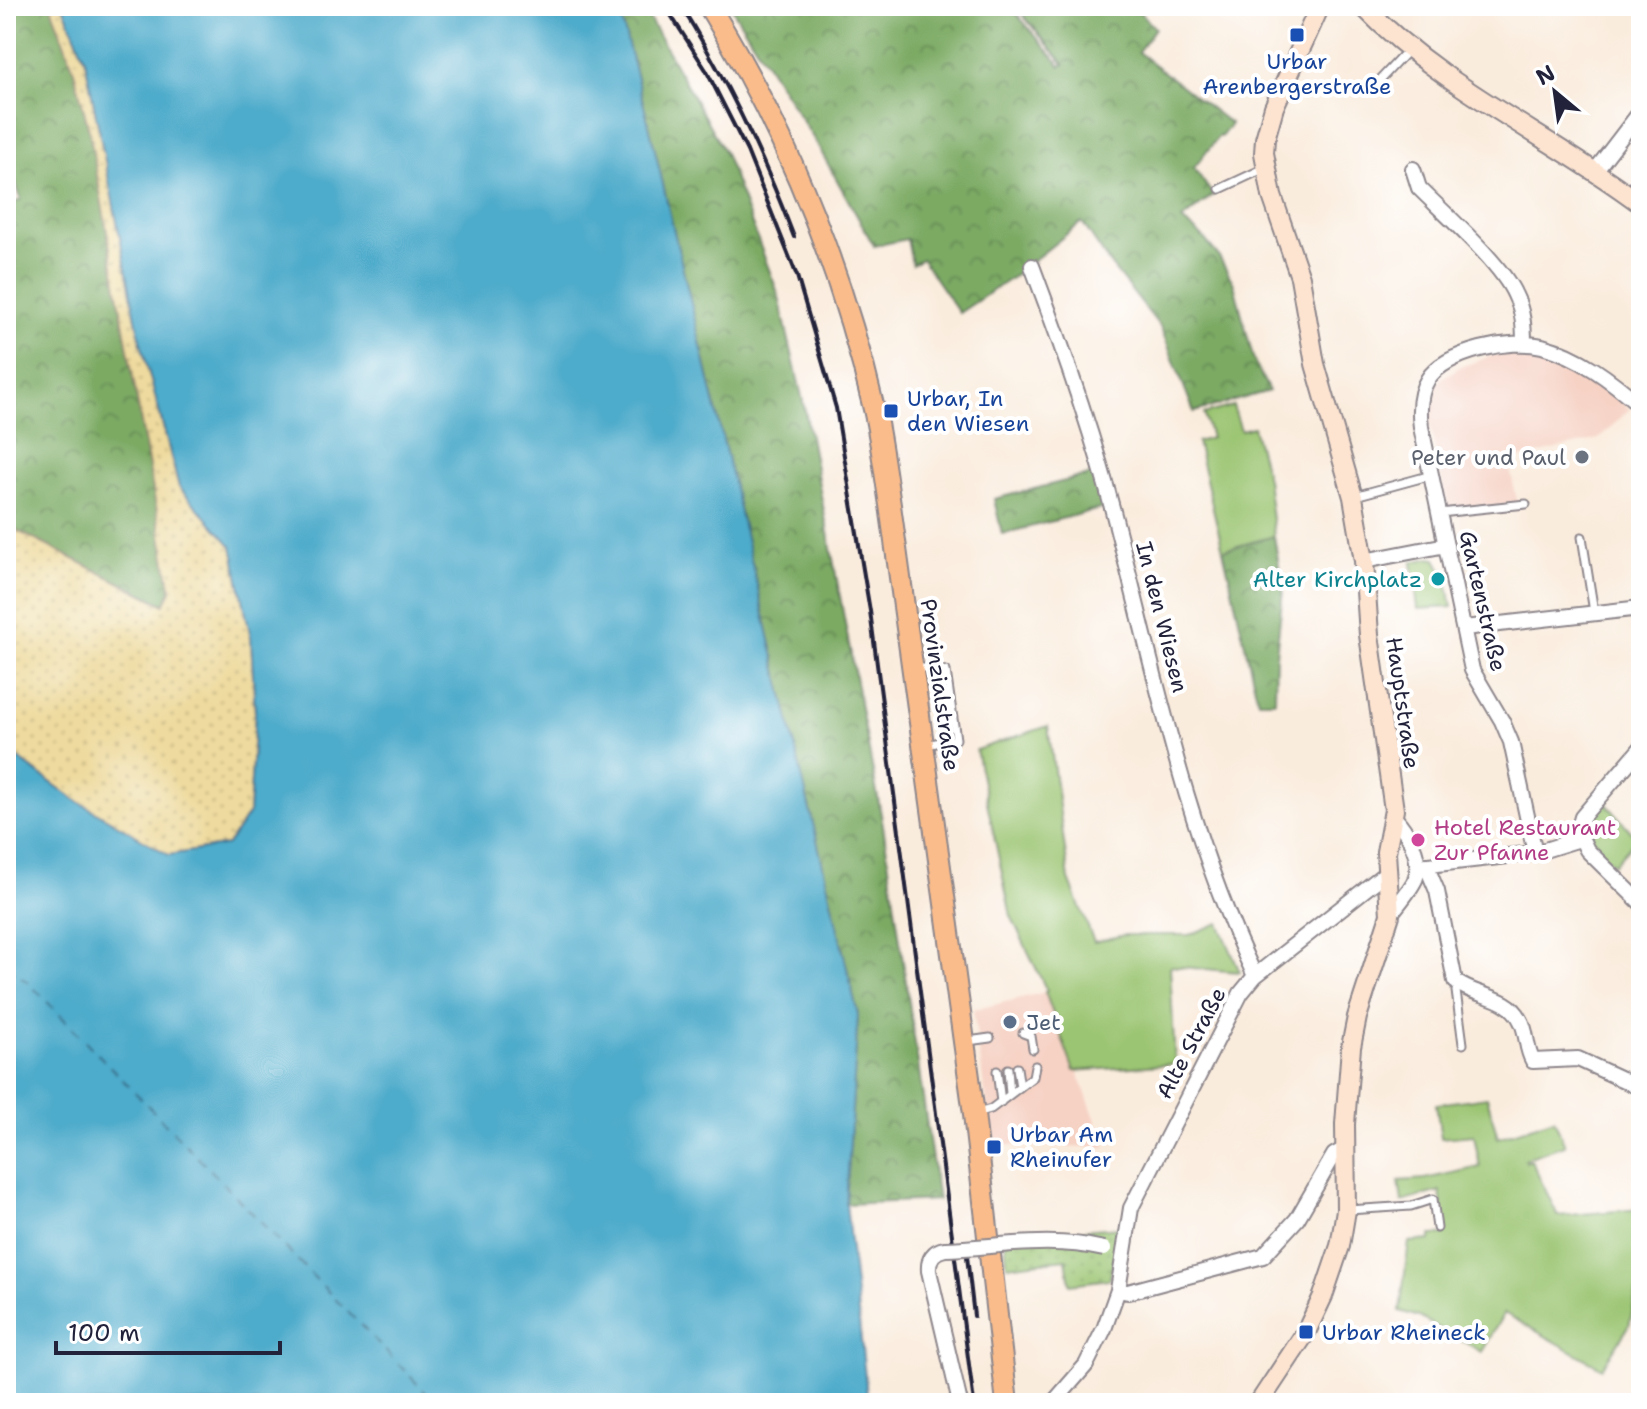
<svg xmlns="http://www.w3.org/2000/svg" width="1647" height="1409" font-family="'Shantell Sans',sans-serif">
<defs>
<pattern id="grass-dots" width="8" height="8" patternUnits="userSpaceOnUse" patternTransform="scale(2)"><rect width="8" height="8" fill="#9bc572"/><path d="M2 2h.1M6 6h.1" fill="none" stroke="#85a964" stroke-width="1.8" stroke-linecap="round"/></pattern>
<pattern id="forest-crowns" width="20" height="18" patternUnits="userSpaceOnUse" patternTransform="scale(2)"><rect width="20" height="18" fill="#7caa64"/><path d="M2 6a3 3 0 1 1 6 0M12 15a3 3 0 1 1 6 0" fill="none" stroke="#658a54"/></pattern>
<pattern id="sand-dots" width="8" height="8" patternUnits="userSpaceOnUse" patternTransform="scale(2)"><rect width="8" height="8" fill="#eeda9e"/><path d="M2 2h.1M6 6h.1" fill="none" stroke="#ccbb89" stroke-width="1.8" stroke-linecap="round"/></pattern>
</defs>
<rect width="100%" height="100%" fill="#fff"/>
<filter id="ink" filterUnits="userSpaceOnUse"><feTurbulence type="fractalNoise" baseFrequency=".0125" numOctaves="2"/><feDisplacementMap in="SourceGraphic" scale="16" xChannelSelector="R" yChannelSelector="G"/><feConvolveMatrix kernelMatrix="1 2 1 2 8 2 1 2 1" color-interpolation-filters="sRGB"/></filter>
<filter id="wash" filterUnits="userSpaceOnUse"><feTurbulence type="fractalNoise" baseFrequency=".006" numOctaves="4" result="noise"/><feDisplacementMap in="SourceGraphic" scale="32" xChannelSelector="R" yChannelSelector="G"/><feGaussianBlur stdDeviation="1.8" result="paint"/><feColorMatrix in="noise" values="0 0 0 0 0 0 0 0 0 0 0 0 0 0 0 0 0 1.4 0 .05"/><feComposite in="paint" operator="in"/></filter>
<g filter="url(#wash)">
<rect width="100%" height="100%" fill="#faecdd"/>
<path fill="#f6d2c4" d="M1510,353L1531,354L1570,367L1597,382L1630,409L1599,439L1508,461L1518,504L1449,510L1428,418V397L1433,387L1442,378L1460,367L1495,355Z
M1045,992L1074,1070H1077L1106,1147L997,1145L989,1120L973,1010Z"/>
<path fill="url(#grass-dots)" stroke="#5e7456" stroke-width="2" d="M1119,1227L1110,1279L1070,1284L1066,1259L1007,1266L1005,1236Z"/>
<path fill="url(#forest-crowns)" stroke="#4f6650" stroke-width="2" d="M6,6H51L73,67L89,130L171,591L165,605L6,525V208L21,199L6,153Z
M618,6H642L725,153L778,293L805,410L883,825L938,1200L846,1204L858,1015L650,129Z
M730,6H1010L1061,66L1064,64L1015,6H1134L1155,28L1138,52L1231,124L1221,137L1219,136L1194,168L1213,195L1182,220L1201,235L1218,255L1234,284L1254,361L1269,391L1194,412L1161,328L1110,264L1082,222L1010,279L959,313L922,259L912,264L907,239L874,246L815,141Z
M1093,474L1104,508L1002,534L994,499Z
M1274,536L1283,590L1276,656L1275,701H1258L1223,550Z"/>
<path fill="url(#sand-dots)" stroke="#887e6c" stroke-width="2" d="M51,6H63L85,59L140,339L179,487L232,546L251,638L255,713L249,813L227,845L169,855L74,799L6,750V525L164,605L171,591L89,130L73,67Z"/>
<path fill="#9bc572" stroke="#5e7456" stroke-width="2" d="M1233,406L1241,430L1253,427L1267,479L1274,536L1223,550L1197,442L1211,438L1204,414Z
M1430,558L1436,559L1442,570H1445L1452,607L1418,609L1412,562Z
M1048,726L1069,879L1094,942L1124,935H1189L1219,923L1240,972L1170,966L1175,1064L1074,1071L1045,992L1047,991L1011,916L976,750Z
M1604,801L1637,838L1614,864C1585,842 1579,831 1604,801Z
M1487,1097L1498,1138L1554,1119L1565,1145L1524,1159L1526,1162L1531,1160L1558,1216L1641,1209V1271L1629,1326L1602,1368L1504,1313L1482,1352L1419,1317L1400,1311L1409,1242L1431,1240V1235H1445L1440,1191L1402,1202L1399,1181L1425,1179L1480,1167L1474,1135L1441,1138L1436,1104Z"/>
<path fill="#4dabcb" stroke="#386683" stroke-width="2" d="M63,6H618L650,129L858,1015L846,1204L868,1403H6V750L74,799L169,855L227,845L249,813L255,713L251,638L232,546L179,487L140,339L85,59Z"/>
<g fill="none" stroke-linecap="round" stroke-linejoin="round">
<path stroke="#35607c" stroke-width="2" stroke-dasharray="10 8" stroke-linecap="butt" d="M6,967L28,982L436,1403"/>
</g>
</g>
<g filter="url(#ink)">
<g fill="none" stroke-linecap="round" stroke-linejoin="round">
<g stroke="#8e878c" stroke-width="11">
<path id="lane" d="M1378,82L1409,49
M1220,189L1265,168
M1355,496L1432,475
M1440,513L1526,504
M1582,537L1594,612
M915,667L946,671L956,739L926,745
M1459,985L1456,991L1463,1044
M1023,1033L1031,1036L1033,1049
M968,1041L990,1038
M1017,1068L1020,1087
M1008,1069L1010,1094
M997,1071L1001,1102
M977,1113L991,1109L1033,1077L1035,1066
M1348,1210L1411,1206L1433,1199L1437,1228"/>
</g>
<g stroke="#8e878c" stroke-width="18">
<path id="street" d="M1639,6L1641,7
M1413,169L1419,188C1446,215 1501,263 1515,295C1523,311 1524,326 1524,344
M1595,171L1641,111
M1032,266C1063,348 1093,433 1115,519C1155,674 1186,831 1255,976
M1364,561L1446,545
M1464,628L1641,608
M1641,748L1582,817L1578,831L1587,850L1641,903
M1535,853L1511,742L1502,721L1472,670L1421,427C1419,412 1419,393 1428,379C1446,351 1511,338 1542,346C1580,356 1611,380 1641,406
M1426,865L1437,891L1455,981C1474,997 1508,995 1520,1019C1528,1032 1525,1048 1533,1061L1578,1059L1641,1088
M1420,866L1535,853L1580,839
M1390,915C1397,905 1414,886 1416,877C1422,856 1407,831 1394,817
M1118,1290L1128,1292L1263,1256L1297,1219L1334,1155L1345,1149
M1053,1403L1086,1365L1104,1329L1118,1290L1131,1208L1241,993L1255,976L1387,872"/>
</g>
<g stroke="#8e878c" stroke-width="22">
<path id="secondary" d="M1363,6C1442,88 1551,136 1641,204
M1259,1403L1306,1332L1323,1296L1340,1246L1346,1210L1345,1124L1351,1047L1357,1017L1390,915L1386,852L1394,810L1369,635L1364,561L1353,497L1315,364L1300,277L1272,196L1264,153L1265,139L1274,107L1320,6"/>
</g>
<g stroke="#8e878c" stroke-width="24">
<path id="primary" d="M709,6C785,130 841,267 874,409C881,440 885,473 890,505L974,1114L1007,1403"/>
</g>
<use href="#lane" stroke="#fff" stroke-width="7"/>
<use href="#street" stroke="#fff" stroke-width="14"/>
<use href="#secondary" stroke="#fde4d1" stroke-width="18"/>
<use href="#primary" stroke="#fabc8b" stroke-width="20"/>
<path stroke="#22223b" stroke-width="4" d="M665,6L706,70L747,151L797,276L836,408L870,611L974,1403
M681,6C727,80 763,155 794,237
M966,1248L974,1316"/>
<g stroke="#8e878c" stroke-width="18" stroke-linecap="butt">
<path id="street-bridge" d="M960,1403L929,1271C928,1259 933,1251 945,1249C1000,1247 1050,1236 1104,1249"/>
</g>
<use href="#street-bridge" stroke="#fff" stroke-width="14"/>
</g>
</g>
<g fill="#1a4fb4" stroke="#fff" stroke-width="3">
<rect x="1289" y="27" width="16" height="16" rx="4"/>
<rect x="883" y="403" width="16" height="16" rx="4"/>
<rect x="986" y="1139" width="16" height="16" rx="4"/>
<rect x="1298" y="1324" width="16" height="16" rx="4"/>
</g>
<circle fill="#6b7280" stroke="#fff" stroke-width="3" cx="1582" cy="457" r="8"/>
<circle fill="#0f9aa8" stroke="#fff" stroke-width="3" cx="1438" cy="579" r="8"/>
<circle fill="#d1479c" stroke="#fff" stroke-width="3" cx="1418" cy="840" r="8"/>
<circle fill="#5c6f8a" stroke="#fff" stroke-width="3" cx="1010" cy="1022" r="8"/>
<g text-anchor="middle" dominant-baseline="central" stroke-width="8" stroke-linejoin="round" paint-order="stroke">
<g font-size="22" fill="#164399" stroke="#fff" text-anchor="start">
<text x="1297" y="61" text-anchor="middle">Urbar<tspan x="1297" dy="25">Arenbergerstraße</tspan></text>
<text x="907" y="398">Urbar, In<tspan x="907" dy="25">den Wiesen</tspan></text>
<text x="1010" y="1134">Urbar Am<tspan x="1010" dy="25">Rheinufer</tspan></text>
<text x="1322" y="1332">Urbar Rheineck</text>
</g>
<g font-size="22" fill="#5b616d" stroke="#fff" text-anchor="end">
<text x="1566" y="457">Peter und Paul</text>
</g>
<g font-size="22" fill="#0d838f" stroke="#fff" text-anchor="end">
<text x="1422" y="579">Alter Kirchplatz</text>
</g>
<g font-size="22" fill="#22223b" stroke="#fff">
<text transform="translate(1483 601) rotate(77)">Gartenstraße</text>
<text transform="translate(1162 617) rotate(76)">In den Wiesen</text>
<text transform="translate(940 685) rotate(82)">Provinzialstraße</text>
<text transform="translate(1403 703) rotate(82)">Hauptstraße</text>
<text transform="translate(1191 1043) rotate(-62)">Alte Straße</text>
</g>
<g font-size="22" fill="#b23c85" stroke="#fff" text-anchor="start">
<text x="1434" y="827">Hotel Restaurant<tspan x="1434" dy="25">Zur Pfanne</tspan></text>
</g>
<g font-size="22" fill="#4e5e75" stroke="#fff" text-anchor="start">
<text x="1026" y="1022">Jet</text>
</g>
</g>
<rect width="1647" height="1409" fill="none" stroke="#fff" stroke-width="32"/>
<g transform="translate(1555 92) rotate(331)" stroke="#ffffff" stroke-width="6" paint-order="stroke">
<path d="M0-6L14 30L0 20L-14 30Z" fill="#22223b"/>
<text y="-12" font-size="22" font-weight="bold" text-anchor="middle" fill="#22223b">N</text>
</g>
<path d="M56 1341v12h224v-12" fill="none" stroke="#22223b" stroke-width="4"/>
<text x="68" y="1341" font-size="24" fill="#22223b" stroke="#ffffff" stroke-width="6" paint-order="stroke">100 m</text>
</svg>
